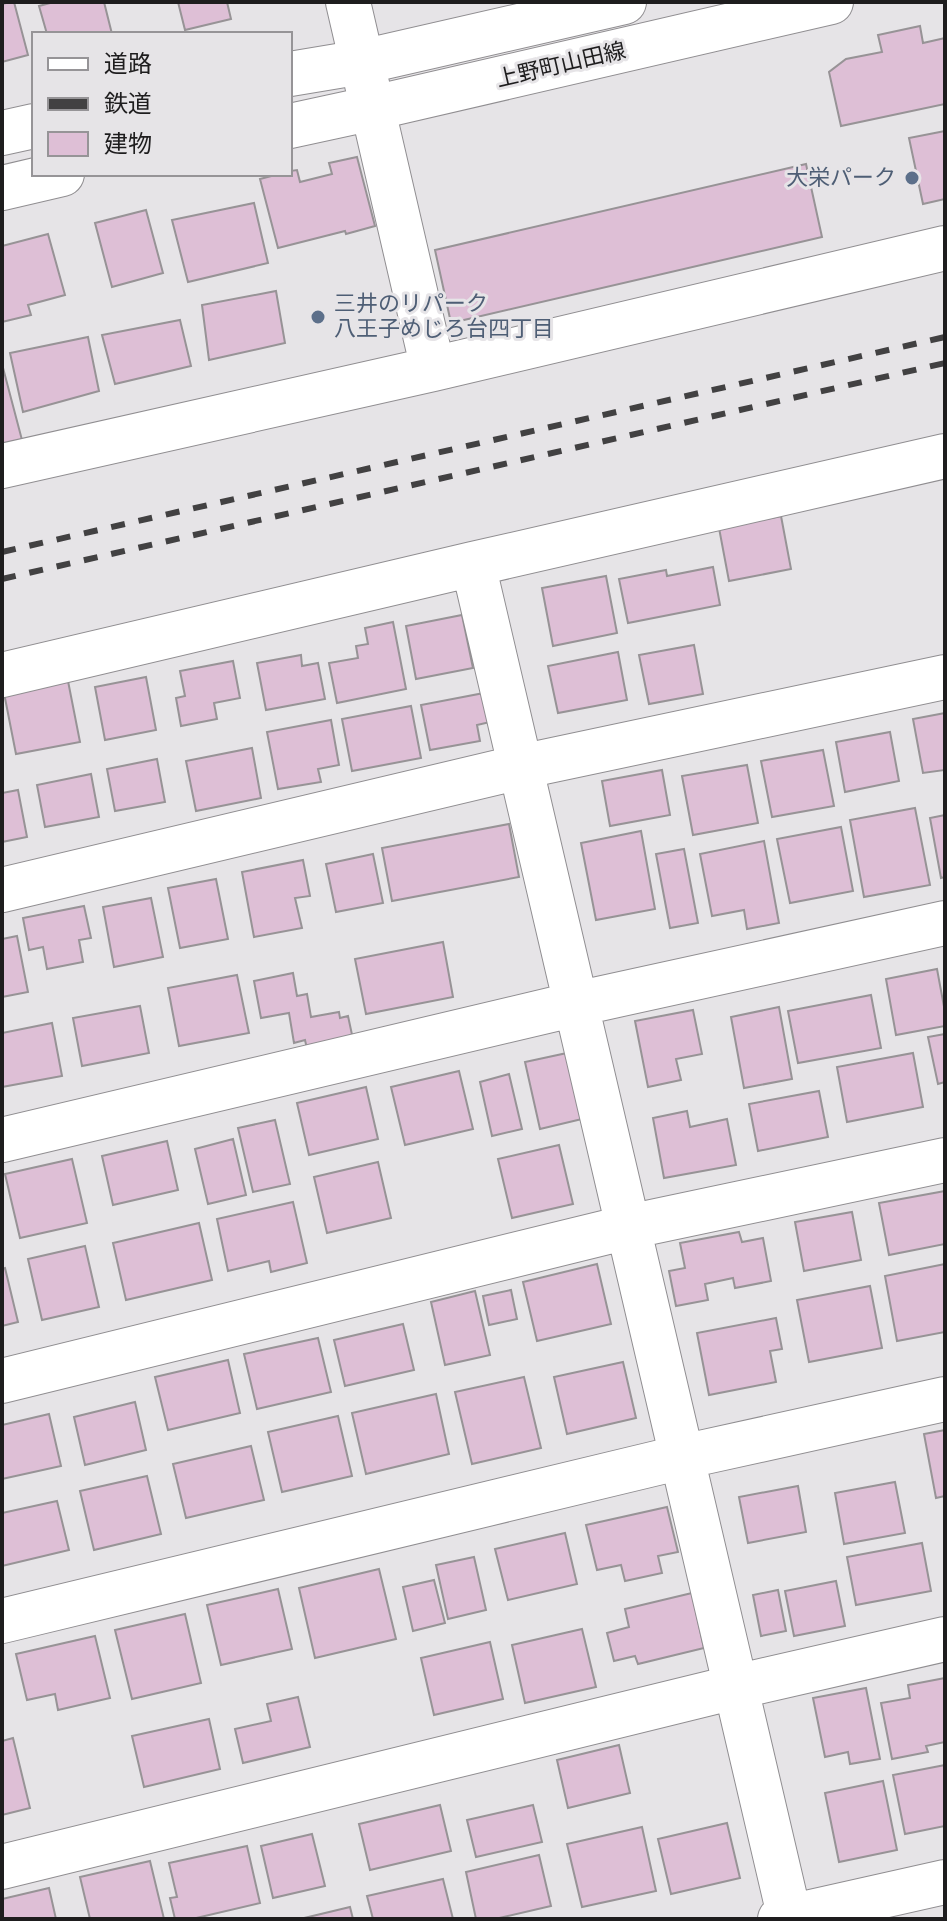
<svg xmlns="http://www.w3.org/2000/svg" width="947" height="1921" font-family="'Varela Round','Noto Sans JP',sans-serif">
<rect width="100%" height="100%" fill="#e6e4e7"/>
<path fill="#debfd6" stroke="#979396" stroke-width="2" d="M10,2H14L28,55L2,62V4Z
M54,2H104L112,34H47L39,6Z
M178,2H227L231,19L185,30Z
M920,26L923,43L945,38V104L841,126L829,72L846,59L882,52L878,35Z
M945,131V199L923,204L909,138Z
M357,157L375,226L346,234L345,231L278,248L260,179L279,174H290V171L297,170L300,182L332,174L329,163Z
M806,164L822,237L451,323L435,250Z
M254,203L268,263L188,282L172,220Z
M146,210L163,273L112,287L95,223Z
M48,234L65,295L28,305L31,315L2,322V246Z
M276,291L285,343L209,360L202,305Z
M180,320L191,366L115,384L102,335Z
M88,337L99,391L23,412L10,353Z
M2,364L22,440L2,445Z
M781,516L791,569L729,581L719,528Z
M713,567L720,605L628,623L619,579L666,570L667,576Z
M606,576L617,633L553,646L542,588Z
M462,615L473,668L416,679L406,626Z
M393,622L406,689L337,703L329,663L358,658L356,646L368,644L365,628Z
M694,645L703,694L649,704L639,655Z
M618,652L627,700L558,713L548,666Z
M301,655L302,666L318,663L325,699L266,710L257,663Z
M233,661L240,698L214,703L217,719L181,726L176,698L185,696L180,671Z
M146,677L156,730L105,740L95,687Z
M68,681L80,742L16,754L4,693Z
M484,693L490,722L477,725L480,741L430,750L421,705Z
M411,706L421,758L352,771L342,719Z
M945,713V770L923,773L913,719Z
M331,720L339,765L318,769L321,782L278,789L267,732Z
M890,732L899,781L845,792L836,742Z
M252,748L261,798L196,811L186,761Z
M823,750L834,806L772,817L761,761Z
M157,759L165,802L115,811L107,769Z
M747,765L758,823L693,835L682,776Z
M662,770L670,815L610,826L602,781Z
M91,774L99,817L45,827L37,785Z
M18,790L27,837L2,842V793Z
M915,808L930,885L864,897L850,820Z
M945,815V877L941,878L930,818Z
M509,824L519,877L392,901L382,848Z
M841,827L853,891L790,903L777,839Z
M641,831L655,909L596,920L581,843Z
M764,841L779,923L747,929L744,910L712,916L700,854Z
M684,849L698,923L670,928L656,854Z
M373,854L383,903L336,912L326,864Z
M303,860L310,896L295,898L302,928L254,937L242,872Z
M216,879L228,939L180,948L168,888Z
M151,898L163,957L114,967L103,907Z
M84,906L91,938L79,940L83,962L47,969L43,947L29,950L23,918Z
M17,936L28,992L2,997V939Z
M443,942L453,997L366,1014L355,959Z
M937,969L945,1012V1026L896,1035L886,979Z
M293,973L297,996L307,994L311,1017L339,1012L340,1018L348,1016L354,1044L308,1053L305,1040L294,1043L289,1013L261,1018L254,981Z
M237,975L249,1033L179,1046L168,988Z
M871,995L881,1048L798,1063L788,1011Z
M140,1006L149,1053L82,1066L73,1018Z
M779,1007L792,1079L744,1088L731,1017Z
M693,1010L702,1054L676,1059L681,1080L648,1087L635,1021Z
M52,1023L62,1076L2,1087V1033Z
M945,1034V1082L938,1084L928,1037Z
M567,1053L582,1119L540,1129L525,1062Z
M913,1053L923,1107L847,1122L837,1067Z
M459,1071L473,1129L405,1145L391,1087Z
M509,1074L522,1129L492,1136L480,1082Z
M366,1087L378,1139L309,1155L297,1103Z
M819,1091L828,1137L758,1151L749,1104Z
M687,1111L690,1127L727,1119L736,1165L664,1178L653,1118Z
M275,1120L290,1184L253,1192L238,1128Z
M233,1139L246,1195L208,1204L195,1149Z
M167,1141L178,1190L113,1205L102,1156Z
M559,1145L573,1204L512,1218L498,1159Z
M72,1159L87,1223L20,1238L5,1174Z
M378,1162L391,1218L327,1233L314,1177Z
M945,1191V1244L889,1255L879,1203Z
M293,1202L307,1263L271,1272L269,1261L228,1271L217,1219Z
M852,1212L861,1260L804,1271L795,1222Z
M199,1223L212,1280L126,1300L113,1243Z
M739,1232L742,1242L763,1238L771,1281L735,1288L733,1278L705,1284L708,1300L676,1306L669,1271L685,1268L680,1243Z
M85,1246L99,1307L42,1320L28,1259Z
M597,1264L611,1324L537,1341L523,1282Z
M945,1264V1332L897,1341L885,1276Z
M5,1268L18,1322L2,1326V1269Z
M870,1286L882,1348L809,1362L797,1300Z
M511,1290L517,1319L489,1325L483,1296Z
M475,1291L490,1355L445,1365L431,1302Z
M776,1318L782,1349L770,1351L776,1382L709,1395L697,1333Z
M403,1324L414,1370L345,1386L334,1340Z
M318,1338L331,1392L257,1409L244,1354Z
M228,1360L240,1413L168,1430L155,1377Z
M623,1362L636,1418L567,1434L554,1377Z
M524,1377L541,1448L472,1464L455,1392Z
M436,1394L449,1454L366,1474L352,1413Z
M135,1402L146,1450L85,1465L74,1417Z
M49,1414L61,1466L2,1479V1425Z
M338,1416L352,1476L282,1492L268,1432Z
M945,1430V1496L936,1498L924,1434Z
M251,1446L264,1500L186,1518L173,1464Z
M147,1476L161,1534L94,1550L80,1491Z
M895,1482L905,1533L844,1544L835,1493Z
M798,1486L806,1532L748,1543L739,1497Z
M57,1501L69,1550L2,1566V1513Z
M667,1507L678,1552L658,1556L662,1573L625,1581L621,1565L597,1570L586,1525Z
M565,1533L577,1584L508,1600L495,1549Z
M922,1543L931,1591L856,1605L847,1557Z
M474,1557L486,1610L448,1619L436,1565Z
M379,1569L396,1639L315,1658L299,1588Z
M434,1580L445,1623L413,1631L403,1587Z
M836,1581L845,1626L794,1636L785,1591Z
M278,1589L292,1649L221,1665L207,1605Z
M778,1590L786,1631L761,1636L753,1595Z
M692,1593L704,1648L638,1664L635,1656L614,1661L607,1633L629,1627L625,1609Z
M185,1614L201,1683L132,1699L115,1630Z
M582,1629L596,1687L525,1703L512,1645Z
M95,1636L110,1698L58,1710L55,1694L27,1700L16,1654Z
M490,1642L503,1699L434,1715L421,1658Z
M945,1678V1742L926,1746L928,1752L892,1759L881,1703L910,1698L908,1685Z
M866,1688L880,1759L850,1764L848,1752L825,1757L813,1698Z
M298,1697L310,1747L243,1763L235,1729L271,1721L267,1704Z
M209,1719L220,1769L144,1787L132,1736Z
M13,1738L30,1808L2,1815V1741Z
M619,1745L630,1793L568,1808L557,1760Z
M945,1765V1826L905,1834L893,1775Z
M883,1781L897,1850L839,1862L825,1793Z
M440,1805L451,1851L370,1870L359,1824Z
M533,1805L542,1842L476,1857L467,1820Z
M727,1823L740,1878L671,1894L658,1839Z
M642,1827L656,1891L582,1907L567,1844Z
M312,1834L325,1886L273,1898L261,1846Z
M247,1846L260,1903L192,1919H175L170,1898L177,1897L169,1863Z
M539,1855L551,1906L495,1919H476L466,1872Z
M150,1861L164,1919H90L80,1877Z
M443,1879L453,1919H373L367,1896Z
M49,1888L56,1919H2V1899Z
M350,1907L353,1919H300Z"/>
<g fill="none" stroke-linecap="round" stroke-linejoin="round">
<g stroke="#908e91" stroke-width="46">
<path id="minor" d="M348,2L433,369
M2,466L433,369L945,248
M473,564L790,1919
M2,675L473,564L945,456
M2,890L520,767L945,677
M2,1140L576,1004L945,923
M2,1381L628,1227L945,1160
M2,1621L682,1457L945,1399
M2,1867L735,1687L945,1639
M780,1919L945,1882"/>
</g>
<g stroke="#908e91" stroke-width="46">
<path id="tertiary" d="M290,74L362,62L624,2
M290,126L373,108L831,2
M2,133L34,126
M2,188L62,174"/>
</g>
<use href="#minor" stroke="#fff" stroke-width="44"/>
<use href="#tertiary" stroke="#fff" stroke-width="44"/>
<path stroke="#424142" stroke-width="6" stroke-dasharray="14 14" stroke-linecap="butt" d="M2,552L945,337
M2,579L945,363"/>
</g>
<g fill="#5c6f8a" stroke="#e6e4e7" stroke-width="3">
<circle cx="912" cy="178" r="8"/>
<circle cx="318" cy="317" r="8"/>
</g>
<g text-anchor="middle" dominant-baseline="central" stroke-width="6" stroke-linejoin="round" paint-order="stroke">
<g font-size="22" fill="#1e1d1e" stroke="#e6e4e7">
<text transform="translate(561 65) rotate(-13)">上野町山田線</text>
</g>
<g font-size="22" fill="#4e5e75" stroke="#e6e4e7" text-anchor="end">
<text x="896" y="178">大栄パーク</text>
<text x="334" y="304" text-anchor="start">三井のリパーク<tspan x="334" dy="25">八王子めじろ台四丁目</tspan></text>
</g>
</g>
<rect width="947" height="1921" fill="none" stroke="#1e1d1e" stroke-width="8"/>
<rect x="32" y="32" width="260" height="144" fill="#e6e4e7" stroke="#969497" stroke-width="2"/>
<rect x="48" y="58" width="40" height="12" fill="#ffffff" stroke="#969497" stroke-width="2"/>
<text x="104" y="72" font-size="24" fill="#1e1d1e">道路</text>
<rect x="48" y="98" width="40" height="12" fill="#424142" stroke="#969497" stroke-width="2"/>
<text x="104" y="112" font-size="24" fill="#1e1d1e">鉄道</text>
<rect x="48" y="132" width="40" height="24" fill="#debfd6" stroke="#969497" stroke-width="2"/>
<text x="104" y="152" font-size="24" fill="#1e1d1e">建物</text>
</svg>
